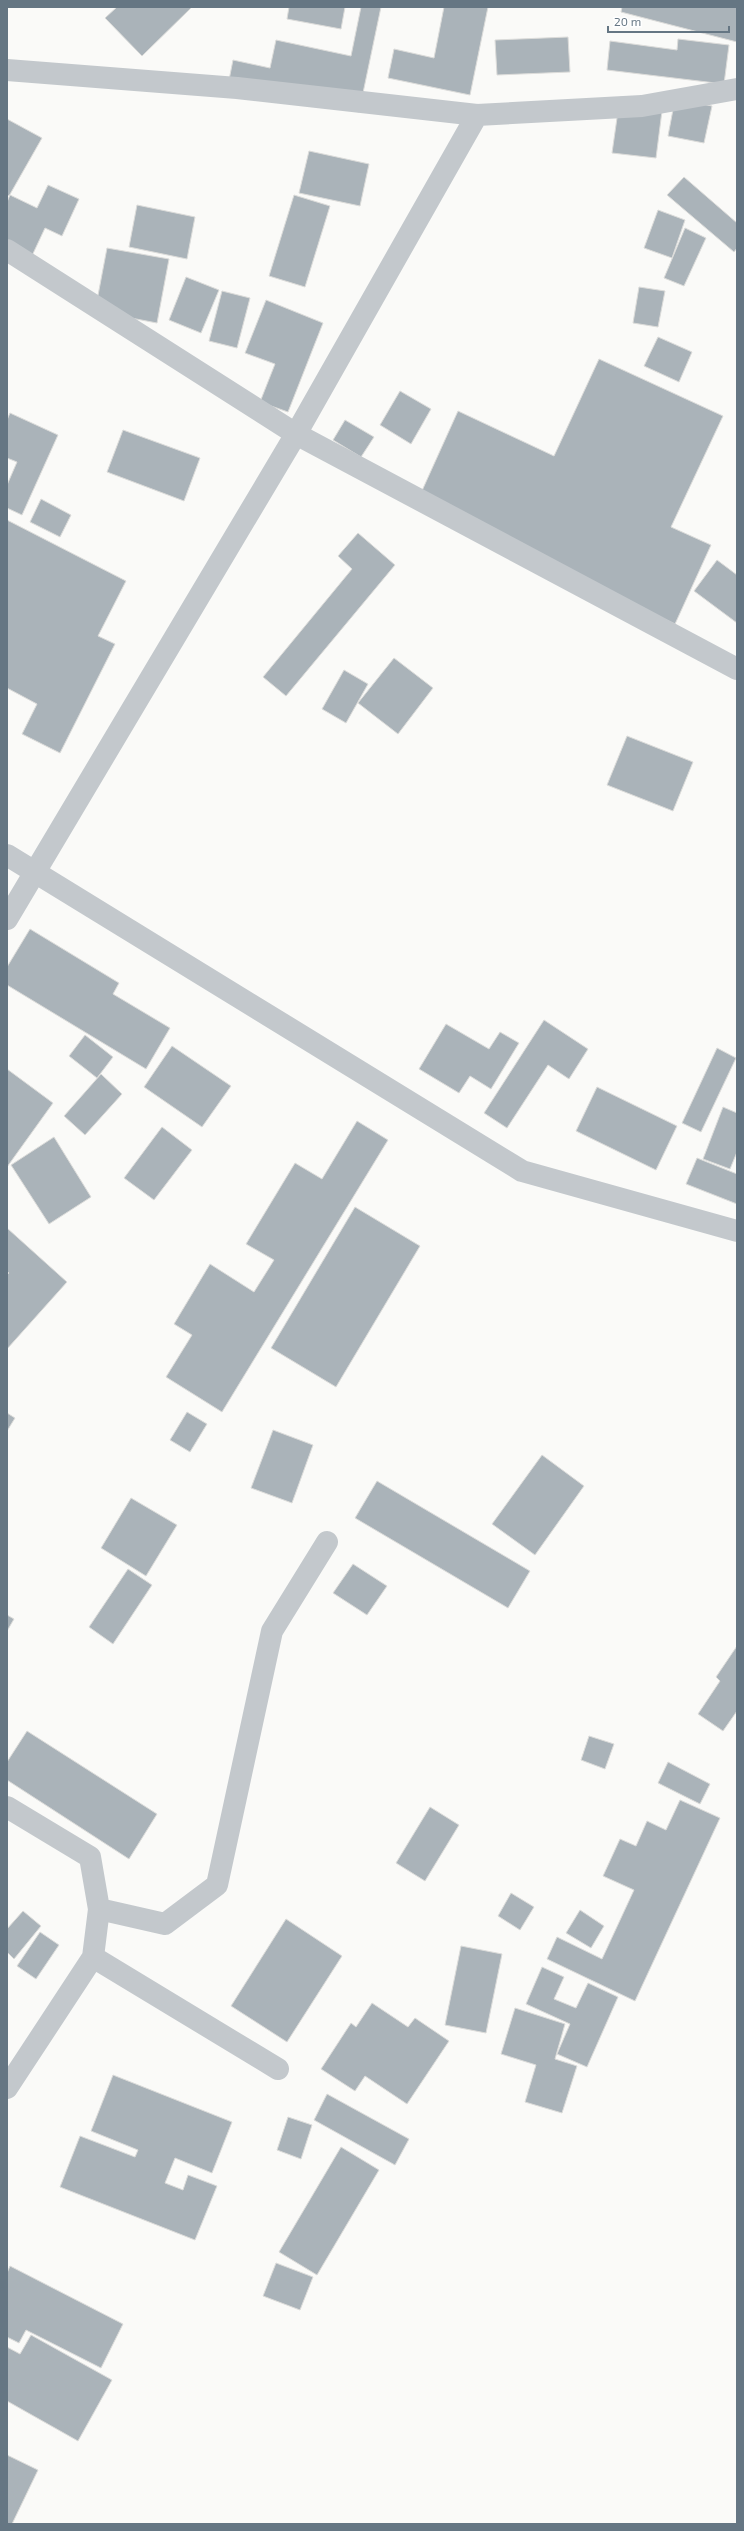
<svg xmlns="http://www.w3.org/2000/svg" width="744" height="2531" font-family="'Exo 2',sans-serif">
<rect width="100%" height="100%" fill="#fafaf8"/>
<path fill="#aab3b9" stroke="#dcdcda" d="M117,7H192L142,56L105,18Z
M289,7H345L341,29L287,19Z
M361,7H381L359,112L228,85L233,60L270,68L276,40L351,56Z
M444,7H488L470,95L388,78L394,49L434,58Z
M622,7H737V42L621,12Z
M568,37L570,72L497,75L495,40Z
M678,39L729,45L724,84L607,70L610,41L677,50Z
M620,97L663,103L656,158L612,153Z
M675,99L712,106L704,143L668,136Z
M7,119L42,138L9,196L7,194Z
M309,151L369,164L360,206L299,193Z
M684,177L737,223V248L734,252L667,195Z
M48,185L79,199L62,236L45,228L30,260L7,249V202L10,195L37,208Z
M294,195L330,206L305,287L269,276Z
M137,205L195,217L187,259L129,247Z
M658,210L685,220L672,258L644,248Z
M685,228L706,238L684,286L664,278Z
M107,248L169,259L157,323L95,311Z
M186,277L219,290L201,333L169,320Z
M639,287L665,291L658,327L633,323Z
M222,291L250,298L237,348L209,341Z
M266,300L323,323L288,412L260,402L275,364L245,353Z
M658,337L692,352L679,382L644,366Z
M599,359L723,416L671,527L711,545L675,624L416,504L458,411L554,456Z
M400,391L431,409L411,444L380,425Z
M10,413L58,435L22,515L7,508V485L17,462L7,458V420Z
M345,420L374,437L361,457L333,440Z
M123,430L200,458L184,501L107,472Z
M41,499L71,515L60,537L30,522Z
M7,520L126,581L98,636L115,644L60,753L22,734L37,704L7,688Z
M358,533L395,565L286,696L263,677L352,569L338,556Z
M717,560L737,575V623L694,591Z
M394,658L433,688L398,734L358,703Z
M344,670L368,684L346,723L322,709Z
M627,736L693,762L673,811L607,785Z
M30,929L119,983L113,994L170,1028L146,1069L7,985V967Z
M544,1020L588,1049L569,1079L548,1065L507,1128L484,1113Z
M446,1024L489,1049L500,1032L519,1043L491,1089L470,1076L459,1093L419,1069Z
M85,1035L113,1057L97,1078L69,1056Z
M172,1046L231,1086L202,1127L144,1087Z
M717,1048L736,1058L701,1132L682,1123Z
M7,1069L53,1103L7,1167Z
M101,1074L122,1094L85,1135L64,1116Z
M597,1087L677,1126L656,1170L576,1131Z
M723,1107L737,1113V1152L730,1169L703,1159Z
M357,1121L388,1140L222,1412L166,1377L192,1335L174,1324L210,1264L254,1292L274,1260L246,1244L295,1163L322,1179Z
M162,1127L192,1150L154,1200L124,1178Z
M54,1137L91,1197L49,1224L11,1165Z
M697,1158L737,1174V1204L686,1184Z
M355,1207L420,1246L336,1387L271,1348Z
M7,1228L67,1282L7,1349V1275L9,1273L7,1271Z
M187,1412L207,1424L190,1452L170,1440Z
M7,1413L15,1418L7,1431Z
M273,1430L313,1445L292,1503L251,1488Z
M542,1455L584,1486L535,1555L492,1524Z
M377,1481L530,1571L508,1608L355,1518Z
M131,1498L177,1525L146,1576L101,1548Z
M353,1564L387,1586L367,1615L333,1593Z
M128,1569L152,1585L113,1644L89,1627Z
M7,1615L14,1619L7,1631Z
M737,1646V1711L723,1731L698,1714L720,1681L716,1677Z
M27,1731L157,1814L129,1859L7,1780V1762Z
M589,1736L614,1744L605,1769L581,1760Z
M668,1762L710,1784L700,1804L658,1783Z
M680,1800L720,1818L635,2001L547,1959L557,1937L602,1959L634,1890L603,1876L620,1839L636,1846L647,1821L666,1830Z
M430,1807L459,1825L425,1881L396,1863Z
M511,1893L534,1907L520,1930L498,1916Z
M580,1910L604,1926L591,1948L566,1933Z
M23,1911L41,1926L14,1959L7,1952V1929Z
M286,1919L342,1956L287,2042L231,2006Z
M40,1932L59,1945L36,1979L17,1966Z
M461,1946L502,1954L486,2033L445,2025Z
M542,1967L564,1977L554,1999L576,2008L588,1983L618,1997L587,2067L557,2054L570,2024L526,2004Z
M372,2003L408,2027L415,2018L449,2041L407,2104L365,2076L355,2091L321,2069L351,2023L356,2027Z
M515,2008L565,2024L555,2059L577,2066L562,2113L525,2102L536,2065L501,2054Z
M113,2075L232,2122L212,2173L175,2158L165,2183L183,2190L188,2175L217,2186L195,2240L60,2187L80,2136L135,2157L138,2150L91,2131Z
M327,2094L409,2139L395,2165L314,2120Z
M288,2117L312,2125L301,2159L277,2150Z
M341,2147L379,2170L317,2275L279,2252Z
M276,2263L313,2277L300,2310L263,2296Z
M10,2266L123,2324L101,2368L26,2330L19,2343L7,2337V2273Z
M31,2335L112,2380L78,2441L7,2401V2347L20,2354Z
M7,2455L38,2470L12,2524H7Z"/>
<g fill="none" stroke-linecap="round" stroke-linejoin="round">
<path stroke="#c3c8cc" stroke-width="22" d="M7,70L237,88L477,115L642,106L737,89
M7,250L296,434L737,669
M7,855L522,1171L737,1231
M7,919L296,434L477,115
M7,1807L90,1857L99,1909L93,1957L7,2088
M99,1909L165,1924L217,1885L272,1631L327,1542
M93,1957L278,2069"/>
</g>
<rect width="744" height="2531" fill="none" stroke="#657683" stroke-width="16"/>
<path d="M608 26v6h121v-6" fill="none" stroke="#657683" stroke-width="2"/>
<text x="614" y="26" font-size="12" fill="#657683" stroke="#ffffff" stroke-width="3" paint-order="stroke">20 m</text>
</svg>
